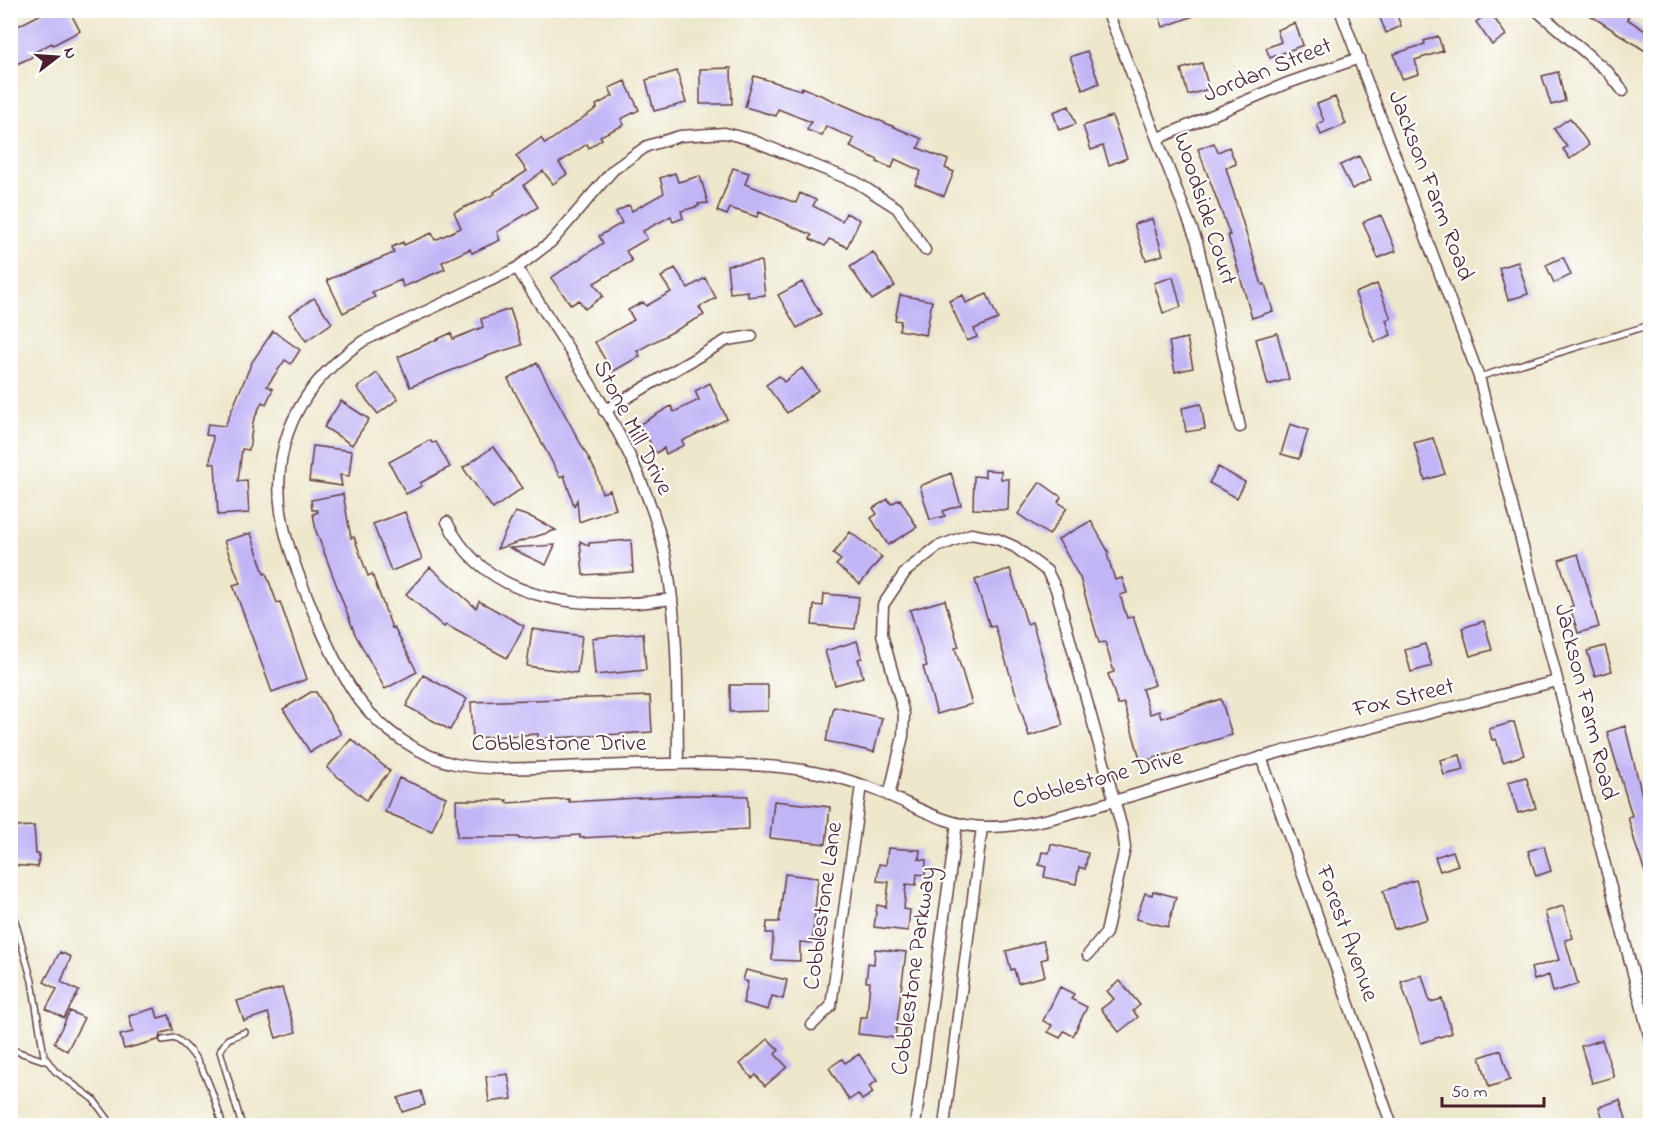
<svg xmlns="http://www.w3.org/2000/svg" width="1661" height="1136" font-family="'Indie Flower',sans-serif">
<rect width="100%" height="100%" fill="#fff"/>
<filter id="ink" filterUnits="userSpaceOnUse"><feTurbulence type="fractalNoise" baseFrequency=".0167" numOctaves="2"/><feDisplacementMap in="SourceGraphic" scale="12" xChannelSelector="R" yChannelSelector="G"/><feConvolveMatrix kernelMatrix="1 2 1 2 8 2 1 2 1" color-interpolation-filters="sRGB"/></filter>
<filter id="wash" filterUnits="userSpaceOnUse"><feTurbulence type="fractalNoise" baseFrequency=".008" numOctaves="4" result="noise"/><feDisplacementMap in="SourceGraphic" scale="24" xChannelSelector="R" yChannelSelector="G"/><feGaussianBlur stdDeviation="1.35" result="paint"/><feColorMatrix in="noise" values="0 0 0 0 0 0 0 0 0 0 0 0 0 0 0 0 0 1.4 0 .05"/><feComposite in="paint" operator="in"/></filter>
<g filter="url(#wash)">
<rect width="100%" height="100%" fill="#ede7cb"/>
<g id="blocks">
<path fill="#c2b5f6" d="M49,10H69L80,31L53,45L52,43L31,54L32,57L10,67V30Z
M1157,10H1205V12L1163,27Z
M1377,10H1395L1401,26L1386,33Z
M1582,10H1632L1627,19L1650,34V54Z
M1490,12L1506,35L1492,45L1476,22Z
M1295,23L1303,45L1270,58L1266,48L1281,42L1277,30Z
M1438,36L1443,51L1415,60L1419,74L1402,79L1394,54L1425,44L1424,41Z
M1087,51L1099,83L1083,90L1070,57Z
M1202,63L1209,89L1188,95L1181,69Z
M731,68L732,104H700V69Z
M677,71L686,103L654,111L646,80Z
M1558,72L1565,101L1551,105L1542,76Z
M754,76L801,90L802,87L922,139L918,148L948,160L945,168L954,172L944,196L915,184L921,171L895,159L892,168L877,162L878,160L850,147L854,139L826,126L822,136L807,130L811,122L778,109L776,116L745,107Z
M625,81L639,110L621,119L624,125L600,136L602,139L589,148L587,144L559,163L567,174L553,184L543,171L524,185L538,207L497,232L500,240L472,253L470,249L442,262L445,269L403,287L401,280L372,292L375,297L343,313L327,280L394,253L392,247L403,242L404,245L432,233L435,240L461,228L454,212L495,194L494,192L527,171L516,156L541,138L545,144L597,108L596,105L613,96L609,88Z
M1335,97L1346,124L1321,135L1317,124L1324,121L1317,104Z
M1069,106L1076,124L1059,130L1053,112Z
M1112,116L1127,158L1109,165L1103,146L1091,150L1083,126Z
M1570,118L1589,145L1570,159L1563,149L1567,147L1554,129Z
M1214,143L1218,152L1229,147L1236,164L1226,168L1262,285L1265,284L1273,311L1252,318L1228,235H1230L1198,149Z
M1359,156L1371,180L1352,189L1340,165Z
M733,168L749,173L745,184L796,203L800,193L816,200L813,206L842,221L846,213L860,220L847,247L829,239L825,246L810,239L812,235L759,212L757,217L730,208L727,215L717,211Z
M675,173L678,182L700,176L708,203L698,204L699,206L681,211L683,218L673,222L671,216L643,231L647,239L626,251L632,261L594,283L603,296L585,309L579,300L571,305L551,278L603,243L599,236L622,223L616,212L629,205L632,211L664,193L660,178Z
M1381,215L1396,251L1378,258L1363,222Z
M1152,219L1163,255L1146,260L1134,224Z
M873,252L895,286L872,300L850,267Z
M1563,257L1571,275L1554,283L1546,265Z
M761,261L765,295L748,297V291L730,293L727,265Z
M1518,262L1528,294L1508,300L1499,268Z
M675,268L688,288L705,278L716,298L699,307L704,315L637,351L640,356L612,372L595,342L634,320L628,310L643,302L646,306L671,292L661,277Z
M1173,277L1181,307L1163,313L1154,283Z
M802,282L821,314L797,328L778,295Z
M1377,284L1391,318L1386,320L1391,335L1374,342L1355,293Z
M987,294L998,319L974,329L977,337L967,341L949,301L963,295L966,303Z
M900,295L932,301L926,335L899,330L901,321L895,320Z
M314,298L332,323L306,341L289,315Z
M510,309L522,345L493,354L410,387L398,357L451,333L453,339L483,327L481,319Z
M273,331L300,350L291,364L285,360L267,386L273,389L266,404L262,402L253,422L249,450L242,449L238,481L247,480L249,513L218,515L215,464L210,463L213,436L206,435L208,424L225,426L252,362Z
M1277,333L1289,379L1268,385L1256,339Z
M1187,338L1193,368L1175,372L1169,342Z
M537,363L596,472L602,493L610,490L616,509L579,522L577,500L574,506L564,475L560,477L508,379Z
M802,368L818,390L787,413L766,385L779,376L784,382Z
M377,373L398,399L378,414L357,388Z
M710,383L727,419L682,441L684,445L666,454L664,448L656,453L640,424L671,406L674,412L699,400L695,391Z
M341,401L369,419L352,445L324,427Z
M1201,404L1205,429L1186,432L1182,408Z
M1290,424L1308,430L1299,459L1281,454Z
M1433,438L1445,474L1425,480L1414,443Z
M430,440L432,443L436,442L450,467L420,483L422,486L406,494L389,462Z
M313,446L352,451L349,476L340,475L342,486L309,481Z
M493,447L522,488L493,509L463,468Z
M1218,467L1245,482L1237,498L1209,483Z
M985,470L1001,471V479H1009L1008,510L973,509L974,476L985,477Z
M951,473L961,505L943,511L945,516L930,520L920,486Z
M1040,482L1061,497L1058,502L1067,508L1049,535L1018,514Z
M343,494L351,538L354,537L368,576L372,574L392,628L394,627L417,672L385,689L355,634L316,531L313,514L318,512L317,510H312L311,500Z
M888,499L891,504L900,499L917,527L888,545L871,518L877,514L873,508Z
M405,512L422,559L391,571L373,524Z
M515,512L531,517L556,530L497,549Z
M1091,521L1109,553L1107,554L1115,580L1122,578L1127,593L1120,595L1127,618L1133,616L1155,685L1142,689L1150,714L1159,711L1161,718L1221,699L1232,735L1141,762L1124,703L1118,705L1108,674L1114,672L1105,642L1099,643L1080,578L1058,539Z
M850,532L882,557L860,584L836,565L841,560L833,554Z
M251,533L264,574L266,573L277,603L280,602L307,679L272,692L233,585L240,583L224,541Z
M631,540L633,572L583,575L580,541L589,546V543Z
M555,545L546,565L510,548Z
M1578,554L1599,627L1578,633L1570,607L1573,606L1559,560Z
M430,567L476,608L479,601L524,626L507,658L446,625L444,627L406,594Z
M1010,569L1027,624L1032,622L1063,725L1029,736L995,626L990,627L975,580Z
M824,594L859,597L855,629L812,625L814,605L823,606Z
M945,600L959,647L955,648L972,704L937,714L923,667L927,666L910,610Z
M1484,621L1492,650L1470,656L1462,628Z
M532,629L582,636L577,673L527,666Z
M643,633L646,670L595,675L592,638Z
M857,641L862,658L858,659L863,677L835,685L825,651Z
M1425,644L1432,666L1411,672L1405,650Z
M1605,646L1612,671L1595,676L1587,651Z
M423,675L467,699L450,730L406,706Z
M730,685H768V711L730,712Z
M311,692H316L341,734L310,752L283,709Z
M650,696L652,732L538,739V734L473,738L471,702Z
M834,707L882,718L874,752L826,741Z
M1514,722L1524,755L1503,762L1496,739L1492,740L1489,729Z
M1625,726L1650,828V878H1647L1636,846L1628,817L1632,816L1607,732Z
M351,739L390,771L366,800L327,768Z
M1460,755L1464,770L1444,775L1440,760Z
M1526,777L1536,808L1518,813L1508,782Z
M399,778L446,797L432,831L385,812Z
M689,795L748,796L749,829L580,838V835L519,839V837H457L456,800H507V803L569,799V802Z
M774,801L830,807L826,844L770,838Z
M34,826L36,854H39L38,867L11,865L14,827Z
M1051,844L1088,853L1085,869L1079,867L1076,884L1044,877L1046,867L1039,865L1042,852L1049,853Z
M1544,846L1551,871L1536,876L1528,851Z
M888,848L920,850L919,859L926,860L925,875L917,874L916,885L906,884L904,909L910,910L908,931L874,927L877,905L886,907L889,882L877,881L879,864L886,865Z
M1453,851L1458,865L1440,871L1435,857Z
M785,874L818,878L812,943L800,942V961L772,960L773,933H766L767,922H779Z
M1416,880L1428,919L1394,929L1383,891Z
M1153,891L1176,897L1168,927L1136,919L1145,893L1152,895Z
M1563,906L1573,938L1565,940L1578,984L1553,992L1549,975L1534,980L1531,968L1559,960L1545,912Z
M1043,941L1048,958L1041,960L1045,976L1018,983L1014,969L1011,970L1006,951Z
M875,949L906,952L895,1038L858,1034L860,1017H867L870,982H866L868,963L874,964Z
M60,952L71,957L61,982L79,991L64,1018L46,1009L57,989L44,982Z
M746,970L787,980L783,999L772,996L768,1010L743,1003L748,982L743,980Z
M1422,975L1430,1002L1442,999L1452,1033L1421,1043L1401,982Z
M1120,981L1140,1005L1133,1011L1138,1017L1119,1032L1101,1009L1114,999L1107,991Z
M1060,987L1074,994L1071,999L1087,1007L1073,1036L1064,1031L1060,1038L1048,1032L1052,1025L1043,1021Z
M282,988L296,1032L276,1038L268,1013L244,1021L237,1001Z
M155,1008L158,1018L169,1015L173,1030L162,1033L158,1040L124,1049L120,1035L133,1032L129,1016Z
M70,1011L84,1018L67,1051L54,1043Z
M768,1039L779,1050L775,1054L787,1067L765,1086L756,1075L752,1078L740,1064Z
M1602,1040L1614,1077L1592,1083L1581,1046Z
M1501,1050L1510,1080L1489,1087L1480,1057Z
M859,1054L877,1081L869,1086L873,1093L862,1100L858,1094L849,1100L829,1068L842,1059L845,1063Z
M508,1074L512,1099L489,1102L486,1077Z
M421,1091L425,1105L402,1112L398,1098Z
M1620,1100L1628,1125H1605L1599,1107Z"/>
</g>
</g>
<g filter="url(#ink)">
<use href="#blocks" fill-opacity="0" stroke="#623d43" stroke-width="1.5"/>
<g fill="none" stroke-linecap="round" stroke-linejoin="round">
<g stroke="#623d43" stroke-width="8">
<path id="lane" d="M1479,377L1650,325
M10,903L32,981L44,1056L55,1071L93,1099L113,1126
M163,1040L175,1038C202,1054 214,1096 223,1126
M10,1049L48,1062
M242,1126L220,1051L228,1039L245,1032"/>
</g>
<g stroke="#623d43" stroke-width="13">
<path id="street" d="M1107,10L1197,242L1240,427
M1340,10L1479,377L1650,1039
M1536,10L1608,72L1623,91
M1159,138L1285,84L1359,58
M925,250L897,208L856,182L749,139L725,133L680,136L647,146L613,170L552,241L517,268L363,341C289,392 262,463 290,550C304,592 334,667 360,701C382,730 419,756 455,764C490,771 528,768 563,767C624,765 685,762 746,765C790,766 835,774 876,790C912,804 947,827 986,827C1026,827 1062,816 1100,805C1153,790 1206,773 1259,758C1358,730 1458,706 1557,681
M517,268C573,358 642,450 665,555C679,622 677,695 678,764
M604,411L727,340L752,336
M447,522C488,606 590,611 671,599
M1261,757L1392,1126
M889,796L903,736L904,714L882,634L883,605L906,571L937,547L971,534L997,539L1015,547L1047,571L1056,589L1123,832L1125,848L1106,933L1088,955
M812,1025L831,1006L861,785
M915,1126L957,823
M944,1126L982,827"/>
</g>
<use href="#lane" stroke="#fff" stroke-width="5"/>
<use href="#street" stroke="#fff" stroke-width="10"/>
</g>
</g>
<g text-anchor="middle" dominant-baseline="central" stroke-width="4.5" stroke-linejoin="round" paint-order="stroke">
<g font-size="24" fill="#4a1f2b" stroke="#fff">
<text transform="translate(1268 71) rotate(-22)">Jordan Street</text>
<text transform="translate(1430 186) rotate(69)">Jackson Farm Road</text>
<text transform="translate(1204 209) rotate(72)">Woodside Court</text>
<text transform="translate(632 428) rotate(63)">Stone Mill Drive</text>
<text transform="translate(1404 699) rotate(-14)">Fox Street</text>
<text transform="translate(1585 702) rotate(76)">Jackson Farm Road</text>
<text x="559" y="744">Cobblestone Drive</text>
<text transform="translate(1098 780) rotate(-15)">Cobblestone Drive</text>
<text transform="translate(824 906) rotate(-82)">Cobblestone Lane</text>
<text transform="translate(1346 934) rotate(70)">Forest Avenue</text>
<text transform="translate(915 971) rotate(-82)">Cobblestone Parkway</text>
</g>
</g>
<rect width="1661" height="1136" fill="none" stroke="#fff" stroke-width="36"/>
<g transform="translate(57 57) rotate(73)" stroke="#ffffff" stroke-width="4.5" paint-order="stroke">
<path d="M0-4.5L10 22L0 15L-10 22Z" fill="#4a1f2b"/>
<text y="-9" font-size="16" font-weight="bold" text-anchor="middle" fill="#4a1f2b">N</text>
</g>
<path d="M1442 1097v9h102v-9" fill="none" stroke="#4a1f2b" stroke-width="3"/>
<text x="1451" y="1097" font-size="18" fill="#4a1f2b" stroke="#ffffff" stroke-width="4.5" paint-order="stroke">50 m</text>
</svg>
